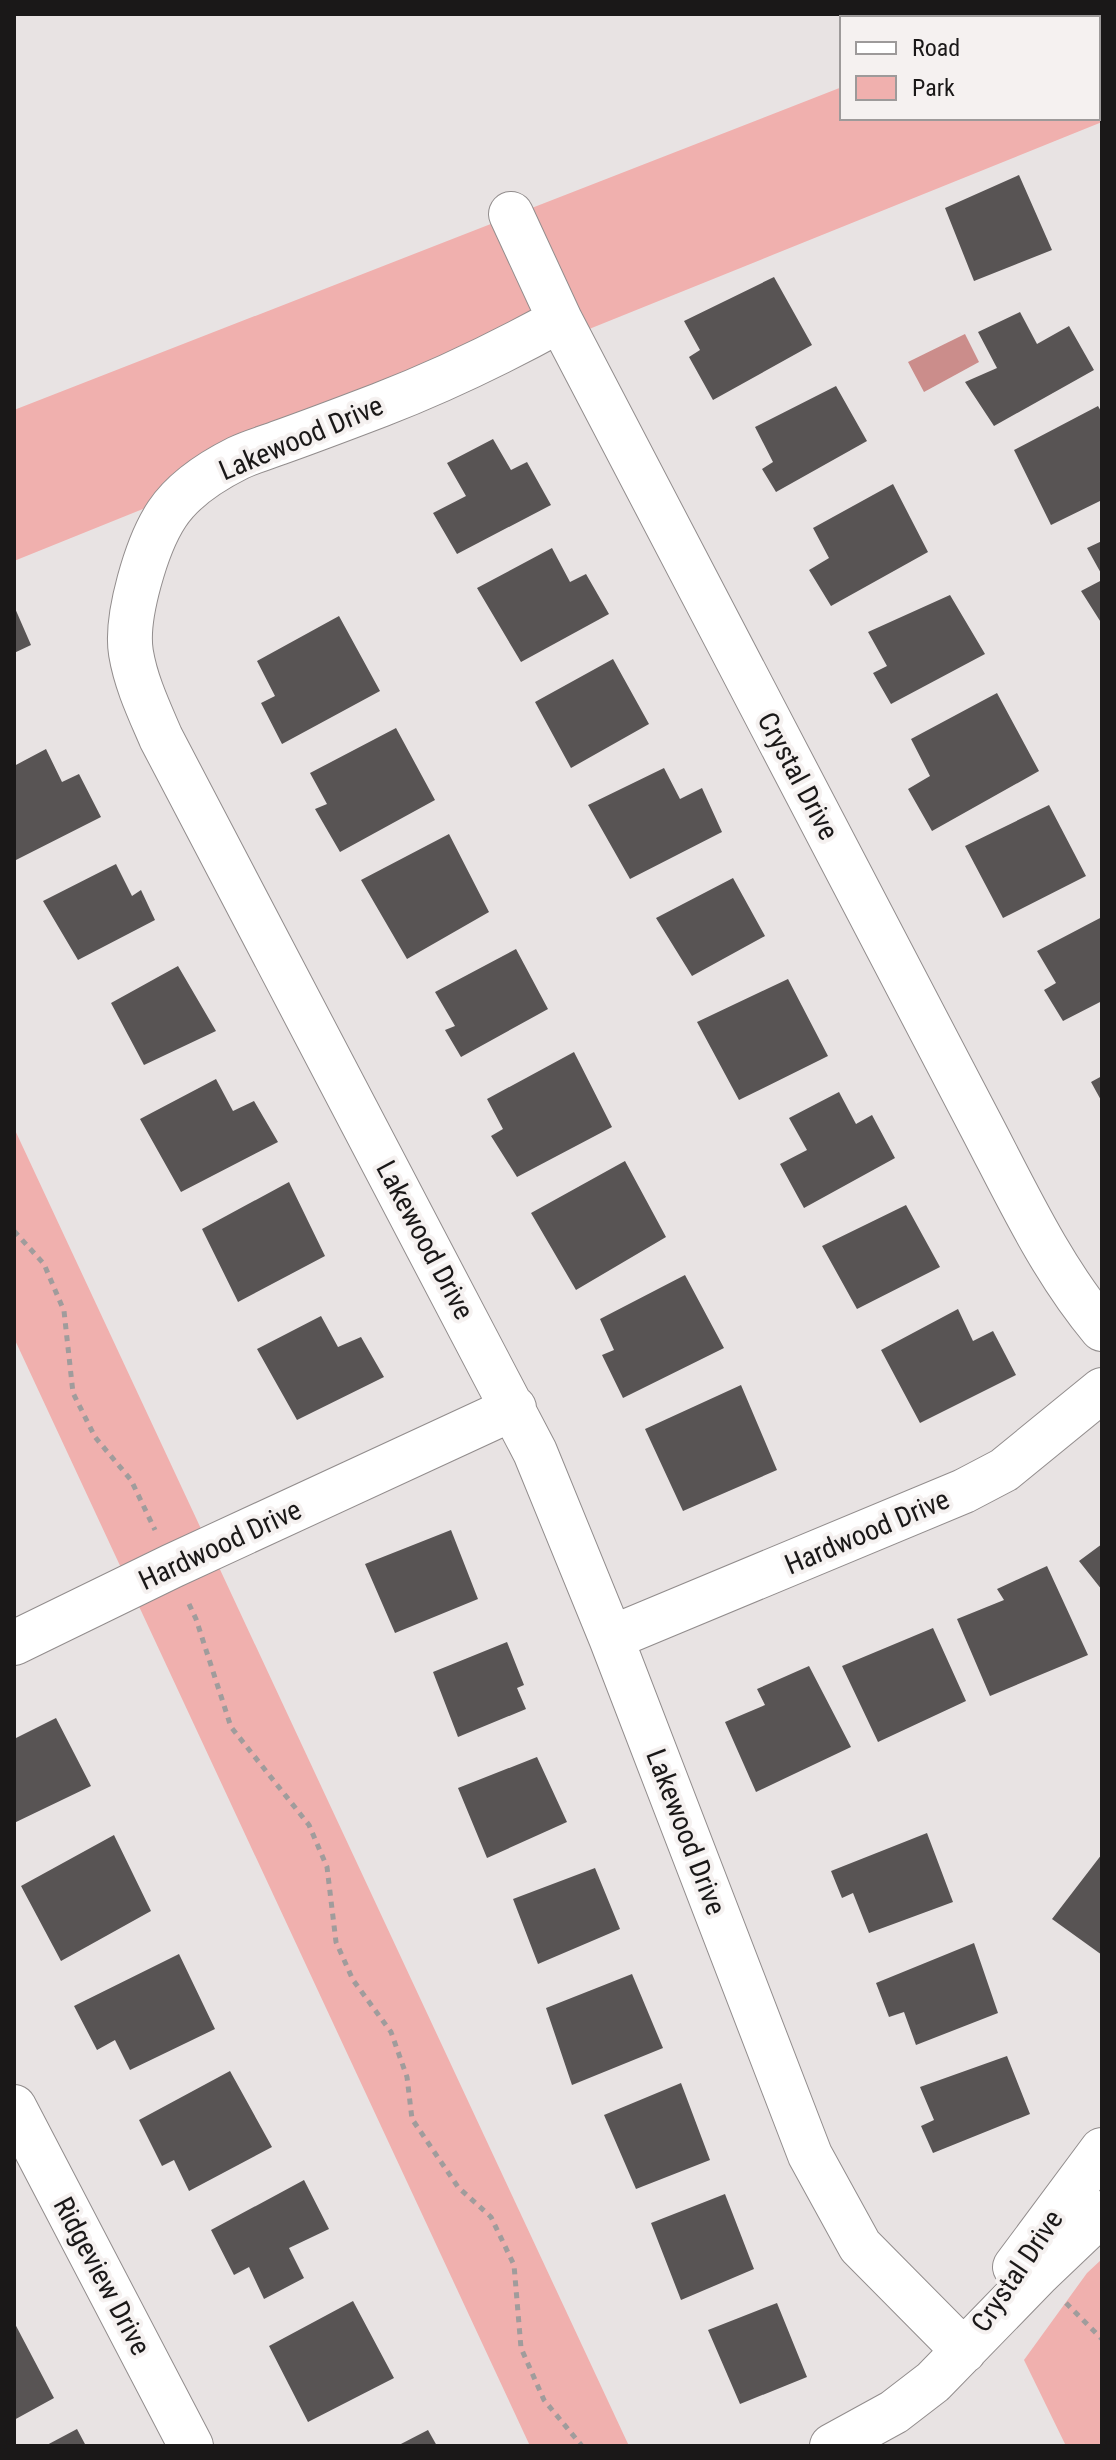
<svg xmlns="http://www.w3.org/2000/svg" width="1116" height="2460" font-family="'Roboto Condensed',sans-serif">
<rect width="100%" height="100%" fill="#e8e3e3"/>
<path fill="#f0b0ae" d="M1028,14H1102V122L14,561V410L842,87V118H1098V18H1018Z
M14,1128L629,2446H530L14,1338Z
M1102,2259V2446H1066L1024,2360L1087,2273Z"/>
<path fill="#cb8d8b" d="M965,334L979,362L924,392L908,362Z"/>
<path fill="#585454" d="M1019,175L1052,250L974,281L945,208Z
M774,277L812,345L713,400L689,357L700,350L684,321Z
M1020,312L1037,344L1069,326L1094,370L994,426L965,382L997,368L978,332Z
M836,386L867,441L776,492L762,469L773,462L755,427Z
M1098,406L1102,413V500L1051,525L1014,450Z
M493,439L511,470L527,462L551,505L457,554L433,513L466,496L447,463Z
M893,484L928,552L831,606L809,570L829,558L813,528Z
M1102,541V575L1087,548Z
M552,548L570,582L586,574L609,614L521,662L477,588Z
M1102,580V624L1081,591Z
M950,595L985,654L891,704L873,673L887,666L868,632Z
M14,606L31,645L14,653Z
M339,616L380,691L282,744L261,703L275,696L257,661Z
M613,659L649,724L571,768L535,702Z
M997,693L1039,771L932,831L908,789L930,776L911,739Z
M396,728L435,800L340,852L315,809L327,804L310,773Z
M46,749L62,782L79,774L101,817L14,861V766Z
M664,768L680,799L702,788L722,832L630,879L588,805Z
M1049,805L1086,876L1003,918L965,846Z
M449,834L489,912L407,959L361,880Z
M116,864L132,896L141,890L155,920L78,960L43,901Z
M733,878L765,936L692,976L656,918Z
M1102,917V1001L1063,1021L1044,990L1056,983L1037,951Z
M516,949L548,1009L461,1057L445,1030L455,1026L435,992Z
M178,966L216,1031L144,1065L111,1003Z
M788,979L828,1056L739,1100L697,1022Z
M574,1052L612,1127L517,1177L491,1136L503,1129L487,1099Z
M1102,1076V1102L1091,1082Z
M216,1079L233,1111L254,1101L278,1142L181,1192L140,1119Z
M839,1092L856,1124L872,1115L895,1158L804,1208L780,1164L807,1150L789,1118Z
M625,1161L666,1237L576,1290L531,1213Z
M289,1182L325,1256L238,1302L202,1229Z
M906,1205L940,1267L857,1309L822,1246Z
M685,1275L724,1348L623,1398L602,1355L614,1350L600,1319Z
M958,1309L973,1341L993,1331L1016,1375L920,1423L881,1350Z
M321,1316L338,1347L361,1337L384,1377L297,1420L257,1349Z
M741,1385L777,1470L683,1511L645,1429Z
M451,1530L478,1599L395,1633L365,1564Z
M1102,1544V1590L1079,1561Z
M1047,1566L1088,1655L990,1696L957,1619L1004,1600L997,1589Z
M933,1628L966,1701L878,1742L842,1666Z
M507,1642L524,1685L517,1688L526,1709L458,1737L433,1672Z
M809,1666L851,1747L756,1792L725,1722L765,1705L757,1689Z
M56,1718L91,1786L14,1823V1739Z
M537,1757L567,1822L487,1858L458,1788Z
M927,1833L953,1902L869,1933L853,1893L842,1898L831,1871Z
M114,1835L151,1911L61,1961L21,1886Z
M1102,1854V1955L1052,1919Z
M595,1868L620,1929L538,1964L513,1899Z
M974,1943L998,2013L916,2045L904,2012L889,2017L876,1983Z
M179,1954L215,2029L130,2070L115,2040L97,2050L74,2006Z
M632,1974L663,2048L572,2085L546,2008Z
M1007,2056L1030,2114L933,2153L921,2126L934,2120L920,2087Z
M230,2071L272,2147L189,2191L174,2160L162,2166L139,2120Z
M681,2083L710,2160L636,2189L604,2115Z
M304,2180L329,2229L289,2248L304,2278L264,2299L249,2267L234,2275L211,2230Z
M725,2194L754,2269L681,2300L651,2223Z
M353,2301L394,2378L308,2422L269,2346Z
M777,2303L807,2377L740,2404L708,2330Z
M14,2322L54,2398L14,2420Z
M77,2429L86,2446H45Z
M428,2430L437,2446H397Z"/>
<g fill="none" stroke-linecap="round" stroke-linejoin="round">
<g stroke="#928d8d" stroke-width="46">
<path id="minor" d="M511,214L560,320L978,1120C1016,1192 1050,1267 1102,1329
M560,320C502,352 442,381 380,405C346,418 312,431 278,443C265,448 250,452 238,458C212,471 183,490 167,514C147,544 125,617 131,653C136,683 149,710 161,738L535,1452L611,1638L810,2155L860,2246L964,2351
M611,1638L964,1491L1004,1470L1102,1390
M14,1643L172,1566L514,1408
M14,2107L191,2446
M1015,2267L1102,2150
M832,2446L894,2412L933,2382L1039,2273L1102,2213"/>
</g>
<path stroke="#a09c9c" stroke-width="5" stroke-dasharray="6 6" stroke-linecap="butt" d="M14,1231L44,1264L64,1311L73,1393L95,1437L131,1480L155,1530
M189,1604L196,1619L231,1727L309,1825L327,1867L336,1942L353,1980L391,2032L407,2077L412,2119L458,2187L491,2217L514,2265L521,2348L544,2400L582,2446
M1066,2303L1102,2339"/>
<use href="#minor" stroke="#fff" stroke-width="44"/>
</g>
<g text-anchor="middle" dominant-baseline="central" stroke-width="8" stroke-linejoin="round" paint-order="stroke">
<g font-size="28" fill="#1a1818" stroke="#f5f1f0">
<text transform="translate(301 438) rotate(-23)">Lakewood Drive</text>
<text transform="translate(798 776) rotate(62)">Crystal Drive</text>
<text transform="translate(425 1240) rotate(62)">Lakewood Drive</text>
<text transform="translate(867 1532) rotate(-23)">Hardwood Drive</text>
<text transform="translate(220 1545) rotate(-25)">Hardwood Drive</text>
<text transform="translate(686 1832) rotate(69)">Lakewood Drive</text>
<text transform="translate(1017 2271) rotate(-56)">Crystal Drive</text>
<text transform="translate(102 2276) rotate(62)">Ridgeview Drive</text>
</g>
</g>
<rect width="1116" height="2460" fill="none" stroke="#1a1818" stroke-width="32"/>
<rect x="840" y="16" width="260" height="104" fill="#f5f1f0" stroke="#9d9a9a" stroke-width="2"/>
<rect x="856" y="42" width="40" height="12" fill="#ffffff" stroke="#9d9a9a" stroke-width="2"/>
<text x="912" y="56" font-size="24" fill="#1a1818">Road</text>
<rect x="856" y="76" width="40" height="24" fill="#f0b0ae" stroke="#9d9a9a" stroke-width="2"/>
<text x="912" y="96" font-size="24" fill="#1a1818">Park</text>
</svg>
